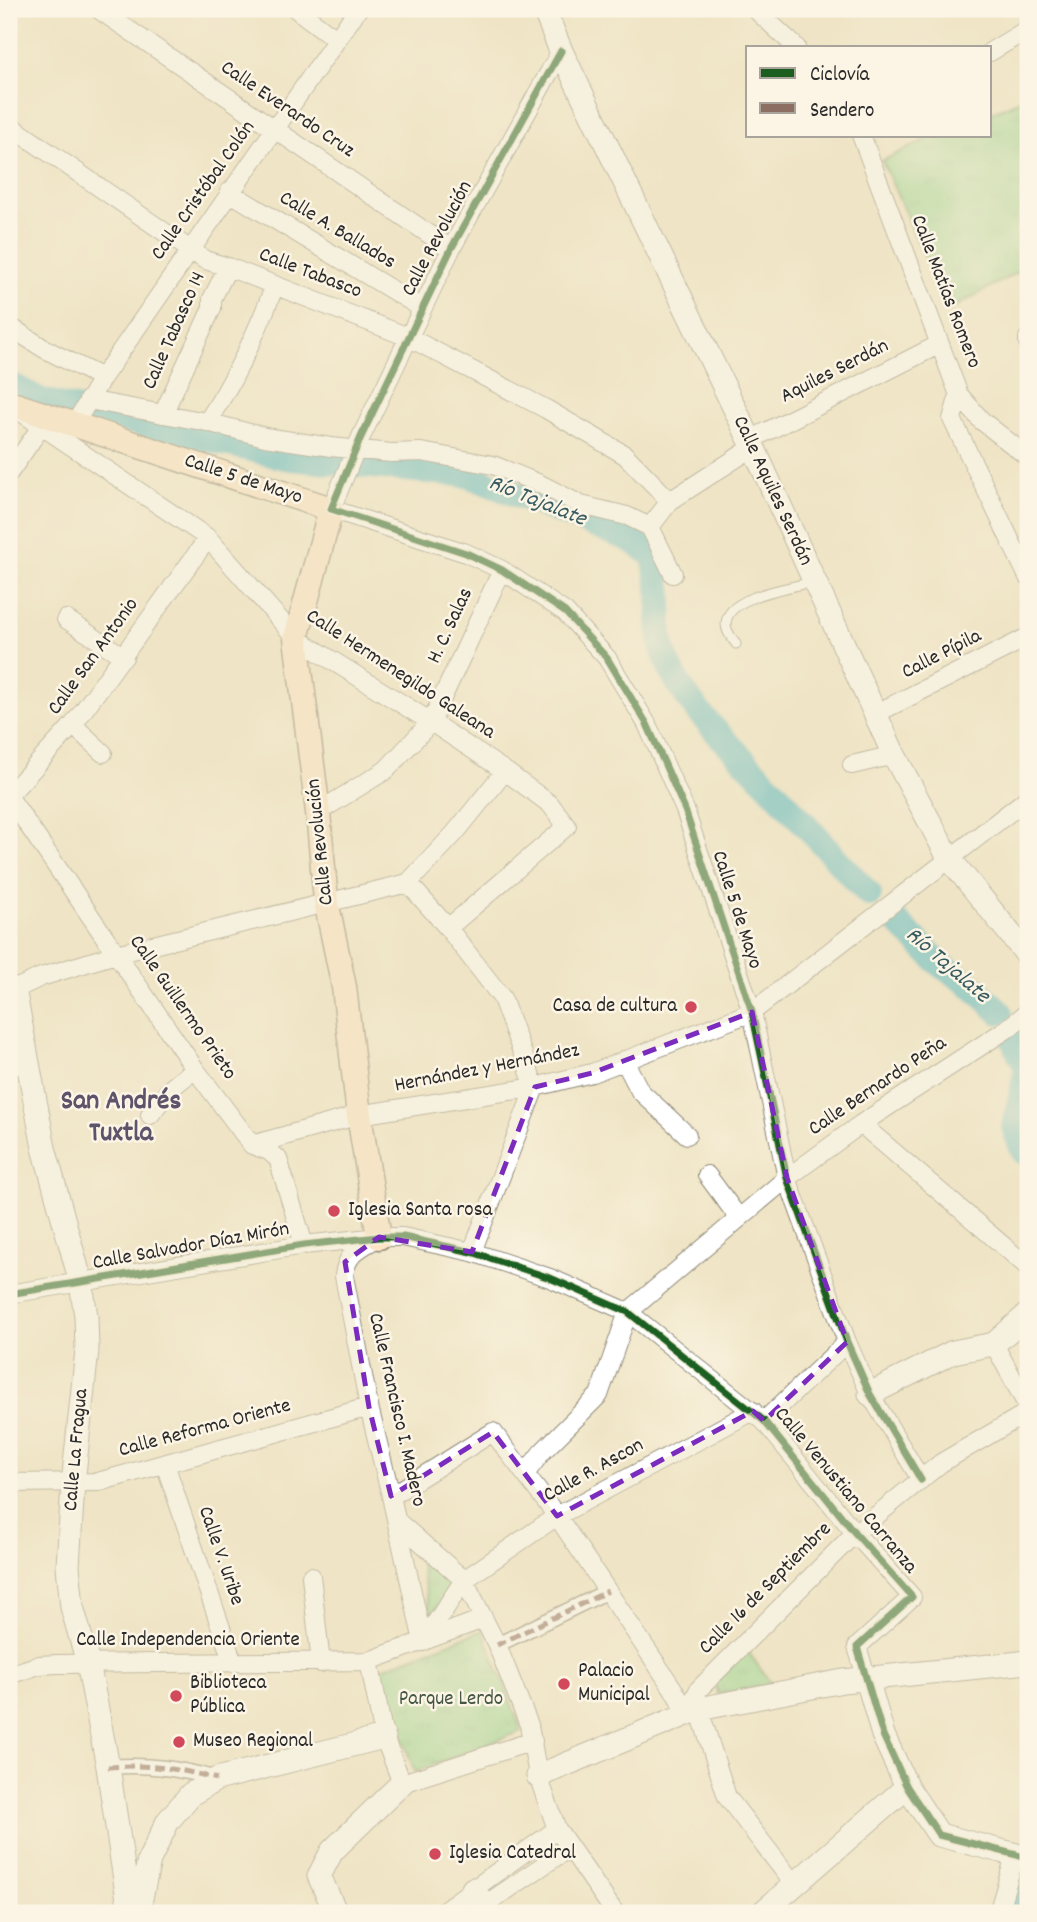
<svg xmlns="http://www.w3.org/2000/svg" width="1037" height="1922" font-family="Dekko,sans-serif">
<defs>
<pattern id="park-tufts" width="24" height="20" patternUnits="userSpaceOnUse" patternTransform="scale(1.75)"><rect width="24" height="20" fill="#90d58e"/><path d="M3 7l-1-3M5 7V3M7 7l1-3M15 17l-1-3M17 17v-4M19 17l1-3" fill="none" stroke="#7cb77b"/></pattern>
</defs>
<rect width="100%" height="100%" fill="#fcf5e5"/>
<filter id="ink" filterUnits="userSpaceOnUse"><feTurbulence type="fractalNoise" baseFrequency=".0143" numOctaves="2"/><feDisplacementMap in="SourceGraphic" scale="14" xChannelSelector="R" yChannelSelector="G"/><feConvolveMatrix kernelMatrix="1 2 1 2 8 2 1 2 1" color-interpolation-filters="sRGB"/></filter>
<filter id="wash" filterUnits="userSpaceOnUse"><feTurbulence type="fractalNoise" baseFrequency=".00686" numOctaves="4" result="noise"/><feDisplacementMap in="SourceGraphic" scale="28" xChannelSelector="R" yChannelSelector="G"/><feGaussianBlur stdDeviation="1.57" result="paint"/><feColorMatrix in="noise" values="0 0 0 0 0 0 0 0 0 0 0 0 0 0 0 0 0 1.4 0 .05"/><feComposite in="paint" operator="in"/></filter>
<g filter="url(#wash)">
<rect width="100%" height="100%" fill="#efe4c5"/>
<path fill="url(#park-tufts)" stroke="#5e805c" stroke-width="2" d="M1028,97V266L949,310L882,161L935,135H990V113Z
M417,1549L454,1585L431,1615Z
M483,1630L522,1731L415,1772L377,1670Z
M747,1650L771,1684L718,1694L715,1684Z"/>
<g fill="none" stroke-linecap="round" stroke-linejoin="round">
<path stroke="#49b5c5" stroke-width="26" d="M9,384L42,401L289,458L467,475L631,540L654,556C656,570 660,585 660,598C660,615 658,629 662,646C680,708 738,750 779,796C809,828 838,862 869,894
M895,920L942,966L972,986L1000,1012
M1014,1042L1027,1068L1014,1127L1023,1151L1028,1154
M1005,1913L1028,1853"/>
</g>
</g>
<g filter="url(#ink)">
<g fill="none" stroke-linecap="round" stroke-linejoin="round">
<g stroke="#8d8878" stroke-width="11">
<path id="service" d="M736,644C732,638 726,632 726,624C726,596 790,588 812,582"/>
</g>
<g stroke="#8d8878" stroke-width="17">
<path id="pedestrian" d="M497,1645L608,1591
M108,1767C149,1764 177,1768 217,1779"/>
</g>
<g stroke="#8d8878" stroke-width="20">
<path id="minor" d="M98,9L451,249
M296,9L336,39
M755,9L796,47
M561,51L451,249L361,437L331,509L466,553L502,570L565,612L607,658L647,724L685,810L752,1012L787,1178L847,1342L870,1394L921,1480
M990,52L1028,29
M9,125L205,260L228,267L408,337L546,409L625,455L670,501
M861,135L959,395L952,419L1028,577
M229,192L422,308
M9,326L43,348L102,378
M1028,338V342
M959,395L982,421L1028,457
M88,400L207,422L265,437L331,447L391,453L421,452L493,465L540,484L581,505L627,516L650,527L673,574
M21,412L208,538L296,638L431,722L505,771L550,804L567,826L448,928
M163,414L212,308V299L228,267
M207,422C236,378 257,333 275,285
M80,426V415L102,378L358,9
M750,440L940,344
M9,473L47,418
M650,527L670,501L752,448
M66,619L124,657
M875,714L1028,637
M73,725L103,753
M852,765L894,755
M9,795L73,725L208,538
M9,797L195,1069L252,1145L269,1151L278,1159L304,1245
M318,812L386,770L431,722L502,570
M408,883L448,928L502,998L535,1087L472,1252
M408,883L455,833L505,771
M9,992L41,977L116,954L408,883
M624,1060L640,1091L687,1135
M9,1067L29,1062
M150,1115L170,1089L195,1069
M861,1124L1028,1267
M252,1145L359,1115L535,1087L592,1073L752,1012L1028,798
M707,1175L738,1217
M372,1241C356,1250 346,1256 344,1276L369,1407L391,1496L423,1642
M9,1294L304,1245L379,1237H403L472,1252L550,1278L628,1312L764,1421L855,1533L912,1597L857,1647L867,1679
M994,1344L1028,1407
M764,1421L847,1342
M165,1464L233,1663
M525,1474L542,1452L599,1395L628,1312L787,1178L861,1124L1007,1029L1028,1012
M9,1483L98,1482L369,1407
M391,1496L493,1432L557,1516L672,1687L687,1713
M397,1521L464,1580L497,1645L529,1725L538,1776L557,1829L615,1913
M311,1576L321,1663
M423,1642L464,1580L557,1516L753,1411
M369,1661L384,1737L402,1783L533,1741
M9,1675L39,1665L57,1664L369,1661L483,1619
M699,1709L727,1797L794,1884
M687,1713L699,1689L855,1533L941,1463L1028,1412
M440,1913L557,1829
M473,1913L569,1848
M998,1913L1015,1856"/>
</g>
<g stroke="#8d8878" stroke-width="25">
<path id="tertiary" d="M544,9L561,51L750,440L894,755L949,858L1028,956
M14,989L44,1148L81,1283L86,1316L87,1350L73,1484L68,1566L72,1607L88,1663L108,1767L130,1913
M870,1394L953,1352L994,1344L1028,1314
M867,1679L883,1735L907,1787L939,1835L1028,1858
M538,1776L699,1709L843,1681L1028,1662
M473,1889L489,1913
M138,1913L149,1860L168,1821L191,1794L217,1779L384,1737
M336,1913L319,1876L332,1851L402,1783
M762,1913L907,1787"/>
</g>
<g stroke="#8d8878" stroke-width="27">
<path id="secondary" d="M9,403L331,509L296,638L318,812L326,901L344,987L359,1115L379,1237"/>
</g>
<use href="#service" stroke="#fff" stroke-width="9"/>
<use href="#pedestrian" stroke="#fff" stroke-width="14"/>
<use href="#minor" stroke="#fff" stroke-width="18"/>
<use href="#tertiary" stroke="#fff" stroke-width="23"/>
<use href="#secondary" stroke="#fde5c5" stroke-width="24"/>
<path stroke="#8d6e63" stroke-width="5" stroke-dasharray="10 5" stroke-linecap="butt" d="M497,1645L608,1591
M108,1767C149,1764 177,1768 217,1779"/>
<g stroke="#fcf5e5" stroke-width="11">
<path id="cycleway" d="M561,51L451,249L361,437L331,509L466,553L502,570L565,612L607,658L647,724L685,810L752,1012L787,1178L847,1342L870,1394L921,1480
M9,1294L304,1245L379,1237H403L472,1252L550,1278L628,1312L764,1421L855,1533L912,1597L857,1647L883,1735L907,1787L939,1835L1028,1858"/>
</g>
<use href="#cycleway" stroke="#1b5e20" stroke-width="7"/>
</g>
</g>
<path d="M0 0H1037V1922H0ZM752,1012L787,1178L847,1342L764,1421L753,1411L557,1516L493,1432L391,1496L369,1407L345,1262L379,1237L472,1252L535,1087L592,1073Z" fill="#efe4c5" fill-opacity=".55" fill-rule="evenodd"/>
<path fill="none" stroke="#7b2cbf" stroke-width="5" stroke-dasharray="14 9" stroke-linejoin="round" d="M752,1012L787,1178L847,1342L764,1421L753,1411L557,1516L493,1432L391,1496L369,1407L345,1262L379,1237L472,1252L535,1087L592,1073Z"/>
<g fill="#d1495b" stroke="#fcf5e5" stroke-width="2.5">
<circle cx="691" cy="1007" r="7"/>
<circle cx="334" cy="1211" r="7"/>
<circle cx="564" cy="1684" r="7"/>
<circle cx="176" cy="1696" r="7"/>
<circle cx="179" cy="1742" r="7"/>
<circle cx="435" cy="1854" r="7"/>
</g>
<g text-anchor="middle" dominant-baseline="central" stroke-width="5" stroke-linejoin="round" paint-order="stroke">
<g font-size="21" fill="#2b2b2b" stroke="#fcf5e5">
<text transform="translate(287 110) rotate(34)">Calle Everardo Cruz</text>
<text transform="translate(204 191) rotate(-55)">Calle Cristóbal Colón</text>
<text transform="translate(337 231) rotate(31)">Calle A. Ballados</text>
<text transform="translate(438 239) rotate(-62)">Calle Revolución</text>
<text transform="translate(310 274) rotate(21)">Calle Tabasco</text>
<text transform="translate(945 292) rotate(69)">Calle Matías Romero</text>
<text transform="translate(175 331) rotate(-66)">Calle Tabasco 14</text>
<text transform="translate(835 372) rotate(-27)">Aquiles Serdán</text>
<text transform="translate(243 480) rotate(18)">Calle 5 de Mayo</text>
<text transform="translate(772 491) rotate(65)">Calle Aquiles Serdán</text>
<text transform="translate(451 626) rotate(-65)">H. C. Salas</text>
<text transform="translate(942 655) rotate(-27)">Calle Pípila</text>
<text transform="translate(94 657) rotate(-54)">Calle San Antonio</text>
<text transform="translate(400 675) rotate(33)">Calle Hermenegildo Galeana</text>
<text transform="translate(321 842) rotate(-96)">Calle Revolución</text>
<text transform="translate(736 910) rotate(72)">Calle 5 de Mayo</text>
<text transform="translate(182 1008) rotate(55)">Calle Guillermo Prieto</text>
<text transform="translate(487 1069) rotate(-11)">Hernández y Hernández</text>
<text transform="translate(878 1087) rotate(-34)">Calle Bernardo Peña</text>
<text transform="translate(191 1247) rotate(-10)">Calle Salvador Díaz Mirón</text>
<text transform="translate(396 1410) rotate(77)">Calle Francisco I. Madero</text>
<text transform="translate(205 1429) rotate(-15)">Calle Reforma Oriente</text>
<text transform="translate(77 1450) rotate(-85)">Calle La Fragua</text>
<text transform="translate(594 1471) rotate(-29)">Calle R. Ascon</text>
<text transform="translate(845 1491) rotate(50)">Calle Venustiano Carranza</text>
<text transform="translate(220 1556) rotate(71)">Calle V. Uribe</text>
<text transform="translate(766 1589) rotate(-45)">Calle 16 de Septiembre</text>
<text x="188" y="1641">Calle Independencia Oriente</text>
</g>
<g font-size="21" fill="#2b2b2b" stroke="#fcf5e5" text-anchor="start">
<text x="677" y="1007" text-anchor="end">Casa de cultura</text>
<text x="348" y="1211">Iglesia Santa rosa</text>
<text x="578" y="1672">Palacio<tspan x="578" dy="24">Municipal</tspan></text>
<text x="190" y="1684">Biblioteca<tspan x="190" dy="24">Pública</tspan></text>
<text x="193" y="1742">Museo Regional</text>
<text x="449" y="1854">Iglesia Catedral</text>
</g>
<g font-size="21" fill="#445644" stroke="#fcf5e5">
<text x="451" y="1700">Parque Lerdo</text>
</g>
<g font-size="23" font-style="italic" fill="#365b61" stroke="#fcf5e5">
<text transform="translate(537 502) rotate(22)">Río Tajalate</text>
<text transform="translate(947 966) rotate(41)">Río Tajalate</text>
</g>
<g font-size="28" font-weight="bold" fill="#5d536b" stroke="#fcf5e5">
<text x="121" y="1103">San Andrés<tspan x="121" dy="32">Tuxtla</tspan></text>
</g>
</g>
<rect width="1037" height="1922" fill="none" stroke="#fcf5e5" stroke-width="35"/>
<rect x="746" y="46" width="245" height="91" fill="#fcf5e5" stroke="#a8a49b" stroke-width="2"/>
<rect x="760" y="68" width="35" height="10" fill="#1b5e20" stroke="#a8a49b" stroke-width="2"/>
<text x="810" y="80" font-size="21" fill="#2b2b2b">Ciclovía</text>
<rect x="760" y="103" width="35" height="10" fill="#8d6e63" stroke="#a8a49b" stroke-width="2"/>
<text x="810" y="116" font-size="21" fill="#2b2b2b">Sendero</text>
</svg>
